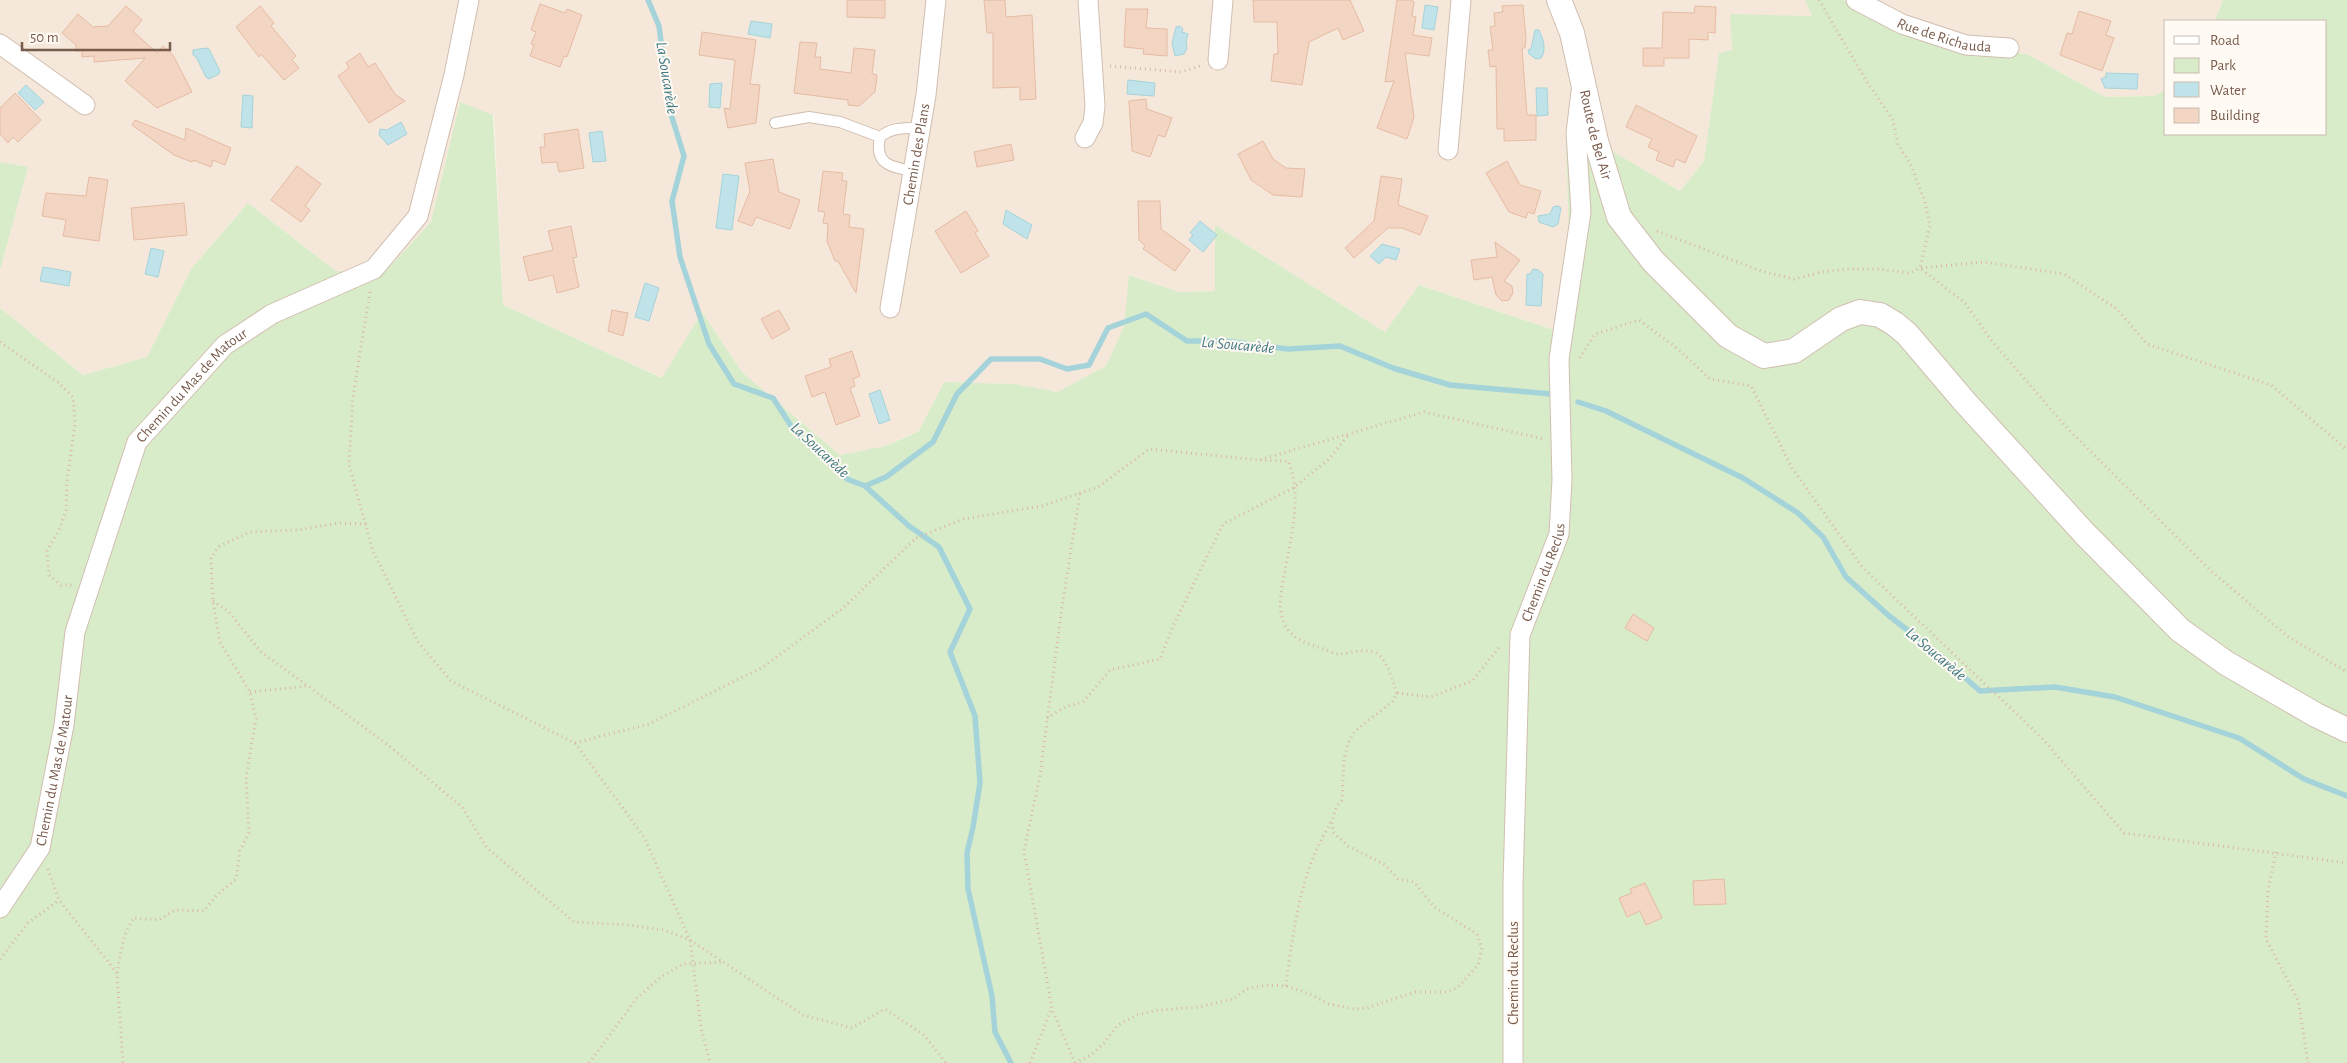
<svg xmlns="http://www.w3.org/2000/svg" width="2347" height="1063" font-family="'Alegreya Sans',sans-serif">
<rect width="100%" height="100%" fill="#fdf6ec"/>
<path fill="#f5e8da" d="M0,0H1805L1812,16L1732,50L1719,53L1704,161L1680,191L1612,151L1569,236L1554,330L1419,285L1385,332L1215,225L1216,291L1179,292L1130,275L1124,326L1106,366L1057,392L1015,384L944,382L920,430L886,446L840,455L742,372L702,312L663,378L503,305L494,116L460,102L431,222L384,273L336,271L248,203L191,269L147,357L83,375L0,308V271L28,167L0,162Z
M1844,0H2223L2215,21H2166V90L2154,96L2105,97L2027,54L1965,50L1902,31Z"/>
<path fill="#d8ecc9" d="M1805,0H1844L1902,31L1965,50L2027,54L2105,97L2154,96L2166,90V134H2326V21H2215L2223,0H2347V1063H0V308L83,375L147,357L191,269L248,203L336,271L384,273L431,222L460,102L493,115L503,305L662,378L702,312L742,372L840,455L886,446L919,431L944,382L1015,384L1057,392L1106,366L1124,326L1129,275L1179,292L1215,291V225L1385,332L1419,285L1554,330L1569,236L1566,144L1612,151L1680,191L1704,161L1719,53L1732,50L1730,14L1812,16Z
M0,162L28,167L0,271Z"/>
<path fill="#bfe3e8" stroke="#a5d3da" d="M1425,5L1438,7L1434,30L1422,28Z
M751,21L772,24L770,38L748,34Z
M1180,26L1183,29L1182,32L1188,34L1186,42L1187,48L1184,54L1175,56L1172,43L1176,27Z
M1535,30H1539C1543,38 1547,50 1541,58L1536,59L1529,54L1528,50L1531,49Z
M206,48L209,49L220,71L219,74L209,79L206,77L196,57L193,55V50Z
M2106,73L2138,74L2137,89L2105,88L2101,79L2106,77Z
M1128,80L1155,83L1154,96L1127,94Z
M722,83L720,108L709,107L710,84Z
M26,85L44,102L35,110L18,93Z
M1536,88H1547L1548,115L1537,116Z
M243,95L253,96L252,128L241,127Z
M401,122L407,134L388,145L379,135L380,129L387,130Z
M602,131L606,161L593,162L589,133Z
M723,174L739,176L732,230L716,228Z
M1558,206L1561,208L1558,224L1553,227L1539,222L1538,216L1550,214L1553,207Z
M1006,210L1032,225L1027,239L1003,224Z
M1200,221L1217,235L1203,252L1189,240L1193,235L1190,233Z
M1382,244L1400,249L1396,260L1386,257L1379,264L1370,256Z
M151,248L164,251L158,277L145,274Z
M43,267L71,272L69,286L40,281Z
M1533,269L1538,270L1543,274L1541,306L1526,305L1527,274H1530Z
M645,283L659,288L649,321L635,317Z
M880,390L890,420L879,424L869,394Z"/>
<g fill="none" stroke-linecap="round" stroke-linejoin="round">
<path stroke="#a5d3da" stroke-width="5.5" d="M648,0L659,26L670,111L684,156L672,201L680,257L709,344L734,384L773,398L795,432L847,479L865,486L886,477L933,442L957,394L991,359H1040L1067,369L1089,365L1108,328L1146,314L1187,341H1225L1288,349L1340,346L1393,368L1450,385L1551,394
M1578,402L1606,411L1743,478L1798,513L1823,537L1846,577L1888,615L1937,653L1980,691L2055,687L2115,697L2239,738L2304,779L2347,796
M865,486L909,526L939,547L970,609L950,652L975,716L980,783L973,827L967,853L968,889L992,996L995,1032L1011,1063"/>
</g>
<path fill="#f3d5c3" stroke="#e6bba3" d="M847,0H885V18L847,17Z
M984,0H1005L1006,17L1032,15L1036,99L1020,100V87L993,88V33H987Z
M1253,0H1350L1364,31L1343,40L1338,28L1309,42L1302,85L1271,81L1274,54H1278L1277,22H1254Z
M1397,0H1412L1414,2L1412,16L1416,17L1413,35L1432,38L1429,56L1405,53L1414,117L1407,139L1377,128L1394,81L1385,82Z
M540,4L565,13L567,9L582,15L567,57L564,56L560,67L530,56L534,45L531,44L536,32L531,30Z
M1523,5L1526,38L1525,48H1522L1527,115H1536V140L1504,141V129H1497L1496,66L1490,67L1488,50H1493L1490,27L1495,26L1494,13L1503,12L1502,6Z
M126,6L142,20L133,31L157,53L163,46L173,55L192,92L157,108L125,81L145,58L94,62V56L82,57V51H76V45L62,33L78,14L93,27L108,26Z
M260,6L274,23L271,26L296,56L292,60L299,68L284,80L261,54L259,57L236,27Z
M1695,6L1716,7L1715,33L1708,32V40L1689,39V58H1664V66H1643V48H1662L1663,12L1694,13Z
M1126,9H1148L1146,28L1167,29V56L1143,54L1144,49L1124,47Z
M2079,11L2111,21L2106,35L2114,38L2102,71L2060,55L2067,33L2072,34Z
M702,32L756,40L750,84L760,85L756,123L728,128L724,108L730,109L735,60L699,55Z
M800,42L817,43L815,57H821L820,69L851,73L854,48L875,50L872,74L877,75L875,92L859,106L848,105V100L794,93Z
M360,53L368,67L375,63L395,94L405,101L369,123L338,76L349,68L346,63Z
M15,93L41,120L18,142L13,137L8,143L0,134V108Z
M1146,99L1147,109L1172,118L1165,137L1158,135L1150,157L1132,151L1129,101Z
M1636,105L1697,136L1685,163L1676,159L1673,167L1656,160L1659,152L1648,147L1652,139L1626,127Z
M135,120L185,140L186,128L231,148L225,165L213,160L211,167L193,160L192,162L174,155L132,125Z
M578,129L584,168L559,172L557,162L542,163L540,147H545L544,134Z
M1263,141L1273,159L1286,168L1305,169L1302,197L1273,195L1251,180L1238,154Z
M1011,144L1014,160L977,167L974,152Z
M773,159L779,192L800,200L790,229L756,217L752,226L738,221L750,191L745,163Z
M1507,161L1520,185L1541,191L1534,214L1528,212L1526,218L1509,212L1486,173Z
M297,166L321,184L305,206L310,210L301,222L271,200Z
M823,171L843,173L842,181H847L843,214L850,215L849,227L864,229L856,293L838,261H835L827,241L828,224L823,223L825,212L818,211Z
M1381,176L1402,179L1398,205L1428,216L1420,235L1402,228H1388L1354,258L1345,248L1374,221Z
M89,177L108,180L99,241L63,236L66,220L42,216L46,193L86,196Z
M1138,201H1160L1161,229L1190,250L1175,271L1143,249L1145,246L1139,240Z
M184,203L187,235L134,240L131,208Z
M966,211L978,231L975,233L989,256L961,273L935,231Z
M571,226L577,257L573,258L579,287L557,293L553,275L529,281L523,257L553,250L548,231Z
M1495,242L1520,260L1504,281L1512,286L1513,293L1509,300L1502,301L1496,295L1492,277L1474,280L1471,260L1497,257Z
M612,310L628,313L623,336L608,331Z
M779,310L790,329L772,339L761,319Z
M852,351L860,376L853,379L855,386L850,388L860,416L836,425L825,392L812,397L805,376L831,367L829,359Z
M1633,614L1654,628L1647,641L1625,628Z
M1724,879L1726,904L1694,905L1693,881Z
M1645,883L1662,918L1646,925L1640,911L1627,917L1619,898L1632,893L1630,889Z"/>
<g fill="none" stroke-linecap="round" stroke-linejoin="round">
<g stroke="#d1beb0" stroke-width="12">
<path id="service" d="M775,123L809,117L840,122L880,137
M913,171C890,167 874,164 880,137C892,127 905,128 920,128"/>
</g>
<g stroke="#d1beb0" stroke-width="21">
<g id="minor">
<path id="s1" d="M1856,0L1902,24L1966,45L2009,48"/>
<path d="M0,44L85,105"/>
<path d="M1218,60L1223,0"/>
<path d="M1085,138L1093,123L1095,106L1088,0"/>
<path d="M1448,150L1461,0"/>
<path id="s2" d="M890,308L926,95L936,0"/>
<path id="s3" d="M0,908L40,848L64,725L75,632L137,442L225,345L272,314L374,269L418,216L454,75L469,0"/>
<path id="s4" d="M1513,1063V884L1520,635L1559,534L1562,480L1559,359L1581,212L1576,133L1581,92"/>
</g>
</g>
<g stroke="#d1beb0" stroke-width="26">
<g id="tertiary">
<path id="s5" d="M1559,0L1572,33L1596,141L1619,217L1653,261L1728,336L1764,356L1794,351L1841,319L1860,312L1880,315L1895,324L1907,334L1964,401L2085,534L2180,630L2226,663L2316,715L2347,730"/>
</g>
</g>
<path stroke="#d9b8a5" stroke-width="3" stroke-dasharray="1 4" stroke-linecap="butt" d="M1819,0L1867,82L1893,120L1898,145L1910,163L1925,202L1930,226L1920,268L1965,303L1991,340L2068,429L2209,569L2287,636L2347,672
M1110,66L1181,72L1200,66
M1657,231L1761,271L1794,279L1822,272L1850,269H1879L1910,273L1920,268L1984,262L2064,274L2117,309L2147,344L2271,385L2347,450
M370,292L353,396L349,465L373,551L418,642L451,681L575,743L644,837L690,940L701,1028L710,1063
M0,342L59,383L73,397L75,424L67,481L66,510L60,528L47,551L49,575L61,585H72
M1580,358L1595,334L1639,320L1678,349L1710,379L1751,386L1792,468L1863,568L2042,738L2124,833L2347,863
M213,601L229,612L260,651L308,686
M250,692L308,686L388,745L462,807L487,848L574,922L629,925L664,930L690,940L803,1015L852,1028L885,1009L924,1035L946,1063
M1397,693L1431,697L1472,681L1501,645
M1047,718L1067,706L1083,702L1110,670L1160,659L1173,626L1223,524L1293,488L1329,459L1349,434
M575,743L649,724L763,667L843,608L916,538L963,519L1042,506L1098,487L1149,449L1259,460L1424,412L1544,439
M2276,852L2268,890L2266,939L2298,1000L2308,1063
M48,869L59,900L117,973L123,1063
M0,959L28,923L59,900
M117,973L124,937L133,918L159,920L175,910L204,911L217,895L236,879L240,851L249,832L246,777L256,719L250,692L220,642L213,601L211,558L218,547L250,532L298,530L340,523L366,524
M1286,986C1291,944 1298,894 1314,855C1319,843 1326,832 1331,821
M589,1063L637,998L661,977L683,964L723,962
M1030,1063L1051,1010
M1075,1063L1091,1055L1104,1043L1118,1025L1137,1015L1158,1010L1199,1007L1233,999L1247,989L1266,985L1286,986L1310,994L1329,1004L1354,1009L1367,1008L1415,992H1446L1457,988L1478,965L1482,948L1477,934L1434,907L1414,882L1398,879L1385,865L1348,846L1333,832L1332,820L1337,806L1342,800L1344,759L1348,743L1355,731L1393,701L1397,693C1392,680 1389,665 1379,655C1368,646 1350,654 1338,654C1334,654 1328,650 1324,649C1308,644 1291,639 1284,623C1277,607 1282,586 1285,570C1291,537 1303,493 1288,461L1259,460
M1075,1063L1052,1009L1024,851L1040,775L1062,607L1080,493"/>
<use href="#service" stroke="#fff" stroke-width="10"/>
<use href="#minor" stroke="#fff" stroke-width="19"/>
<use href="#tertiary" stroke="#fff" stroke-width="24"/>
</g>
<g text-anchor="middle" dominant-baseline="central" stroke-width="4" stroke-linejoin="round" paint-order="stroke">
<g font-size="15" fill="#7a5c4d" stroke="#fffaf3">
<text stroke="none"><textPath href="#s1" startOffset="96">Rue de Richauda</textPath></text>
<text stroke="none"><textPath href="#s5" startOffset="140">Route de Bel Air</textPath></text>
<text stroke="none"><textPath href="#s2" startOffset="156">Chemin des Plans</textPath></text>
<text stroke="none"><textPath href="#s3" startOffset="570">Chemin du Mas de Matour</textPath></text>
<text stroke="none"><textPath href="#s4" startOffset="495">Chemin du Reclus</textPath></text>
<text stroke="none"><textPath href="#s3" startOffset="151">Chemin du Mas de Matour</textPath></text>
<text transform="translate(1513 973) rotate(-90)">Chemin du Reclus</text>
</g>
<g font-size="16" font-style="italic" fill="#437c86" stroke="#fffaf3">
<text transform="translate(667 78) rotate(81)">La Soucarède</text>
<text transform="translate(1238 345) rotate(5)">La Soucarède</text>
<text transform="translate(820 450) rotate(43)">La Soucarède</text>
<text transform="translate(1936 654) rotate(40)">La Soucarède</text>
</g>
</g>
<rect x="2164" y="20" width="162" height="115" fill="#fffaf3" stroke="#cabbb1"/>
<rect x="2174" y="36" width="25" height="8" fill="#ffffff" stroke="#cabbb1"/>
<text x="2210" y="45" font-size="15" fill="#7a5c4d">Road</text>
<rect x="2174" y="58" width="25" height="15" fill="#d8ecc9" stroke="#cabbb1"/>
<text x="2210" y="70" font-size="15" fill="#7a5c4d">Park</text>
<rect x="2174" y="82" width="25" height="15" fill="#bfe3e8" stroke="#cabbb1"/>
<text x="2210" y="95" font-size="15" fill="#7a5c4d">Water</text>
<rect x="2174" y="108" width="25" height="15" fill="#f3d5c3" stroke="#cabbb1"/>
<text x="2210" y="120" font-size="15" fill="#7a5c4d">Building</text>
<path d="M22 42v8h148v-8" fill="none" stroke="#7a5c4d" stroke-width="2.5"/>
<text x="30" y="42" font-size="15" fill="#7a5c4d" stroke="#fffaf3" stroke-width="4" paint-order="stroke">50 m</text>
</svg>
